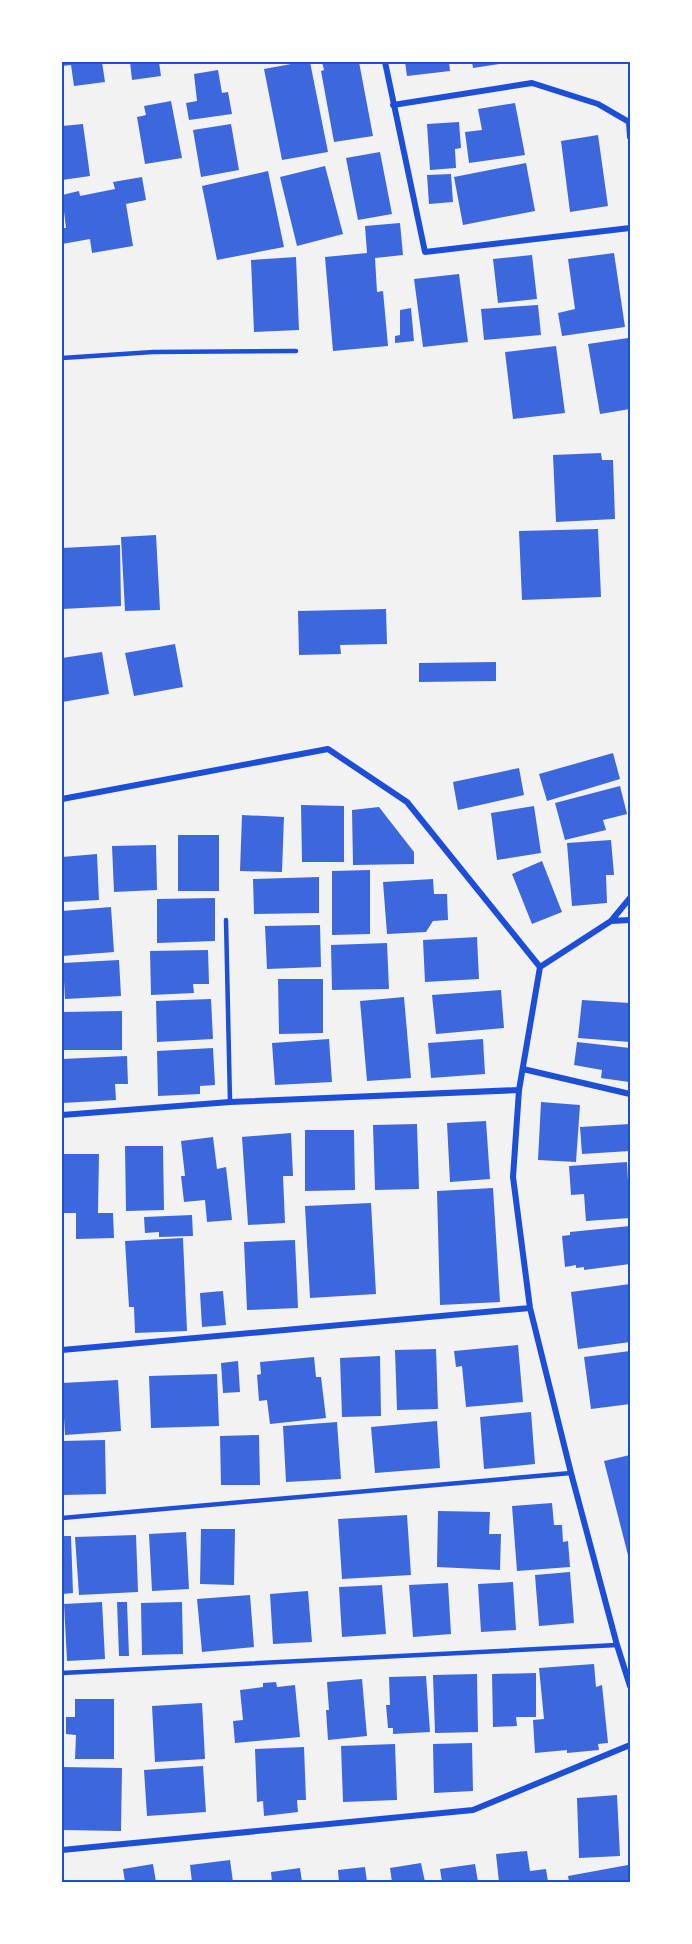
<svg xmlns="http://www.w3.org/2000/svg" width="692" height="1944" font-family="'Golos Text',sans-serif">
<rect width="100%" height="100%" fill="#f2f2f2"/>
<path fill="#3d67dc" d="M62,62H102L105,82L74,86L71,65L62,66Z
M130,62H159L161,76L132,80Z
M302,62H310L328,152L282,160L264,69Z
M322,62H359L373,136L334,142L321,71L324,70Z
M405,62H449L450,71L407,76Z
M472,62H506V63L473,68Z
M218,70L222,93L228,92L232,114L189,120L186,103L197,101L194,74Z
M171,101L182,158L145,164L137,117L146,115L144,106Z
M515,103L525,155L469,163L465,132L482,130L478,109Z
M459,122L461,148L455,149L456,168L430,170L427,124Z
M83,124L90,176L62,180V126Z
M231,124L239,170L201,177L193,130Z
M598,135L608,206L570,212L561,141Z
M380,152L392,214L358,220L346,158Z
M526,163L535,211L463,225L454,177Z
M325,166L343,234L297,246L280,177Z
M268,171L284,247L217,260L202,186Z
M451,174L453,202L429,204L427,175Z
M142,177L146,200L126,204L133,246L92,253L90,239L62,244V228H66L62,195L79,191L80,196L115,189L113,182Z
M400,223L403,255L375,258L377,292L383,291L388,346L333,351L325,257L367,253L365,226Z
M614,253L625,327L562,336L558,313L575,309L568,259Z
M532,255L537,299L498,303L493,259Z
M296,257L299,330L254,332L251,260Z
M459,274L468,342L423,347L414,279Z
M538,305L541,335L484,340L481,309Z
M411,308L414,341L395,343V336L400,335V310Z
M628,338L630,353V409L600,414L588,344Z
M556,346L565,413L513,419L505,352Z
M601,453L602,460H613L615,519L556,522L553,455Z
M598,529L601,597L522,600L519,531Z
M156,535L160,610L125,611L121,537Z
M120,545L121,606L62,609V548Z
M386,609L387,644L340,645L341,654L299,655L298,611Z
M175,644L183,687L134,696L125,653Z
M102,652L109,694L62,702V658Z
M496,662V681L419,682V663Z
M613,753L620,779L547,801L539,774Z
M519,768L524,795L458,810L453,782Z
M620,786L627,814L603,820L606,830L565,840L555,803Z
M301,805L344,806V862H302Z
M534,806L541,853L497,860L491,813Z
M379,807L414,852V864L353,865L352,810Z
M242,815L284,817L282,872L240,871Z
M178,835H219V891H178Z
M611,840L614,875H606L607,903L572,906L567,843Z
M156,845L157,890L114,892L112,846Z
M97,854L99,900L62,902V857Z
M542,861L562,912L532,924L512,874Z
M370,870V934L332,935V871Z
M319,877V913L254,914L253,879Z
M433,879L434,894H447L448,920L433,921L426,932L387,934L383,882Z
M215,898V941L157,943V899Z
M111,907L114,952L62,956V911Z
M320,925L321,967L267,969L265,926Z
M477,937L479,979L425,982L423,940Z
M387,943L389,989L332,990L331,945Z
M208,950L209,984H193L194,993L151,995L150,951Z
M119,960L121,996L65,999L63,963Z
M278,979H323V1033L279,1034Z
M501,990L504,1028L436,1034L432,995Z
M404,997L411,1078L367,1081L360,1001Z
M211,999L213,1039L157,1042L156,1001Z
M582,1000L630,1003V1042L578,1038Z
M122,1011V1050H62V1012Z
M329,1039L332,1082L275,1085L272,1043Z
M483,1039L485,1074L431,1078L428,1043Z
M577,1042L630,1048L629,1082L601,1078L602,1070L574,1065Z
M213,1048L215,1085L200,1086V1094L158,1096L157,1051Z
M127,1056L128,1084H115L116,1100L62,1103V1059Z
M541,1102L580,1105L576,1162L538,1160Z
M486,1121L490,1179L450,1182L447,1123Z
M417,1124L419,1189L375,1190L373,1125Z
M630,1124V1151L582,1154L580,1127Z
M305,1130H354L355,1190L305,1191Z
M291,1133L293,1176H283L285,1223L248,1225L242,1137Z
M213,1137L217,1169L226,1167L232,1220L207,1222L205,1200L184,1202L181,1176H185L181,1141Z
M125,1146H163L164,1210L126,1211Z
M62,1154H99L98,1213H113L114,1238L76,1239V1213H62Z
M627,1162L630,1218L586,1221L584,1194L571,1195L569,1166Z
M493,1188L500,1302L440,1305L437,1191Z
M371,1203L376,1294L310,1298L305,1206Z
M192,1215L193,1236L159,1237V1232L145,1233L144,1217Z
M630,1226V1264L584,1270V1267L576,1268V1265L565,1267L562,1236L570,1235V1232Z
M183,1238L187,1331L135,1333L134,1307H129L125,1241Z
M295,1240L298,1308L247,1310L244,1242Z
M630,1284V1342L578,1349L571,1292Z
M223,1291L226,1325L202,1327L200,1293Z
M518,1345L523,1402L466,1407L462,1366L456,1367L454,1351Z
M436,1349L438,1409L397,1410L395,1350Z
M630,1351V1404L591,1409L584,1357Z
M380,1356L381,1416L342,1417L340,1358Z
M314,1357L316,1377H321L326,1418L270,1424L267,1400L259,1401L257,1375L261,1374L260,1362Z
M238,1361L240,1392L223,1393L221,1363Z
M217,1374L219,1426L151,1428L149,1376Z
M118,1380L121,1431L65,1435L62,1383Z
M531,1412L535,1464L484,1469L480,1417Z
M437,1421L440,1468L375,1473L371,1427Z
M337,1422L341,1479L286,1482L283,1426Z
M259,1435L260,1485H221L220,1436Z
M105,1440L106,1494L63,1495L62,1441Z
M630,1455V1563L604,1461Z
M552,1503L554,1525H562L563,1542L568,1541L570,1567L517,1571L512,1506Z
M438,1511L490,1512L489,1534H501L500,1570L437,1567Z
M407,1515L411,1575L342,1579L338,1519Z
M201,1529H235L234,1585L200,1584Z
M186,1532L189,1589L152,1591L149,1534Z
M136,1535L138,1592L79,1595L75,1537Z
M62,1536H71L73,1593L62,1594Z
M570,1572L574,1623L539,1626L535,1575Z
M513,1582L516,1630L481,1632L478,1584Z
M448,1583L451,1634L413,1637L409,1585Z
M382,1585L386,1634L342,1637L339,1587Z
M308,1591L312,1642L273,1644L270,1594Z
M250,1595L254,1647L202,1652L197,1599Z
M102,1602L105,1659L67,1661L64,1604Z
M117,1602H127L129,1656H119Z
M182,1602L183,1654L142,1655L141,1603Z
M594,1664L596,1687L602,1685L608,1743L598,1744L599,1750L567,1753V1750L535,1753L533,1720L544,1719L539,1668Z
M536,1673V1717H516L517,1726L493,1727L492,1674Z
M477,1674L478,1732L435,1733L433,1675Z
M426,1676L430,1732L393,1734V1728H388L386,1705H390L389,1677Z
M362,1679L367,1736L328,1740L326,1710H329L327,1682Z
M276,1682L277,1687L295,1685L300,1737L235,1743L233,1721L243,1720L240,1690L263,1687V1683Z
M75,1699H114V1759H75L76,1735L66,1734V1717H75Z
M202,1703L205,1759L155,1762L152,1706Z
M472,1743L473,1791L434,1793L433,1744Z
M395,1744L397,1800L343,1802L341,1746Z
M304,1747L306,1800H297L298,1812L264,1816L263,1801L257,1802L255,1749Z
M203,1766L206,1812L147,1816L144,1770Z
M62,1767L122,1768L121,1831L62,1830Z
M617,1795L620,1856L579,1858L577,1798Z
M527,1851L530,1871L546,1869L548,1882H499L496,1854Z
M230,1860L233,1882H192L190,1865Z
M421,1863L425,1882H392L390,1868Z
M153,1864L156,1882H125L123,1869Z
M475,1864L478,1882H442L440,1869Z
M628,1865L630,1882H569L568,1876Z
M365,1867L367,1882H339L338,1870Z
M300,1868L302,1882H272L271,1872Z"/>
<g fill="none" stroke-linecap="round" stroke-linejoin="round">
<path stroke="#1d4ed8" stroke-width="4.5" d="M62,358L153,352L296,351
M226,920L230,1102
M62,1518L571,1473
M62,1673L617,1645"/>
<path stroke="#1d4ed8" stroke-width="6" d="M385,62L425,252L630,228
M393,105L532,83L598,104L629,122L630,137
M62,799L328,749L407,802L540,967L519,1090L513,1177L530,1308L571,1473L617,1645L630,1686
M611,921L630,920
M540,967L611,921L630,898
M523,1069L630,1094
M62,1115L230,1102L519,1090
M62,1350L530,1308
M62,1850L473,1810L630,1745"/>
</g>
<rect width="692" height="1944" fill="none" stroke="#ffffff" stroke-width="126"/>
<rect x="63" y="63" width="566" height="1818" fill="none" stroke="#1d4ed8" stroke-width="2"/>
</svg>
